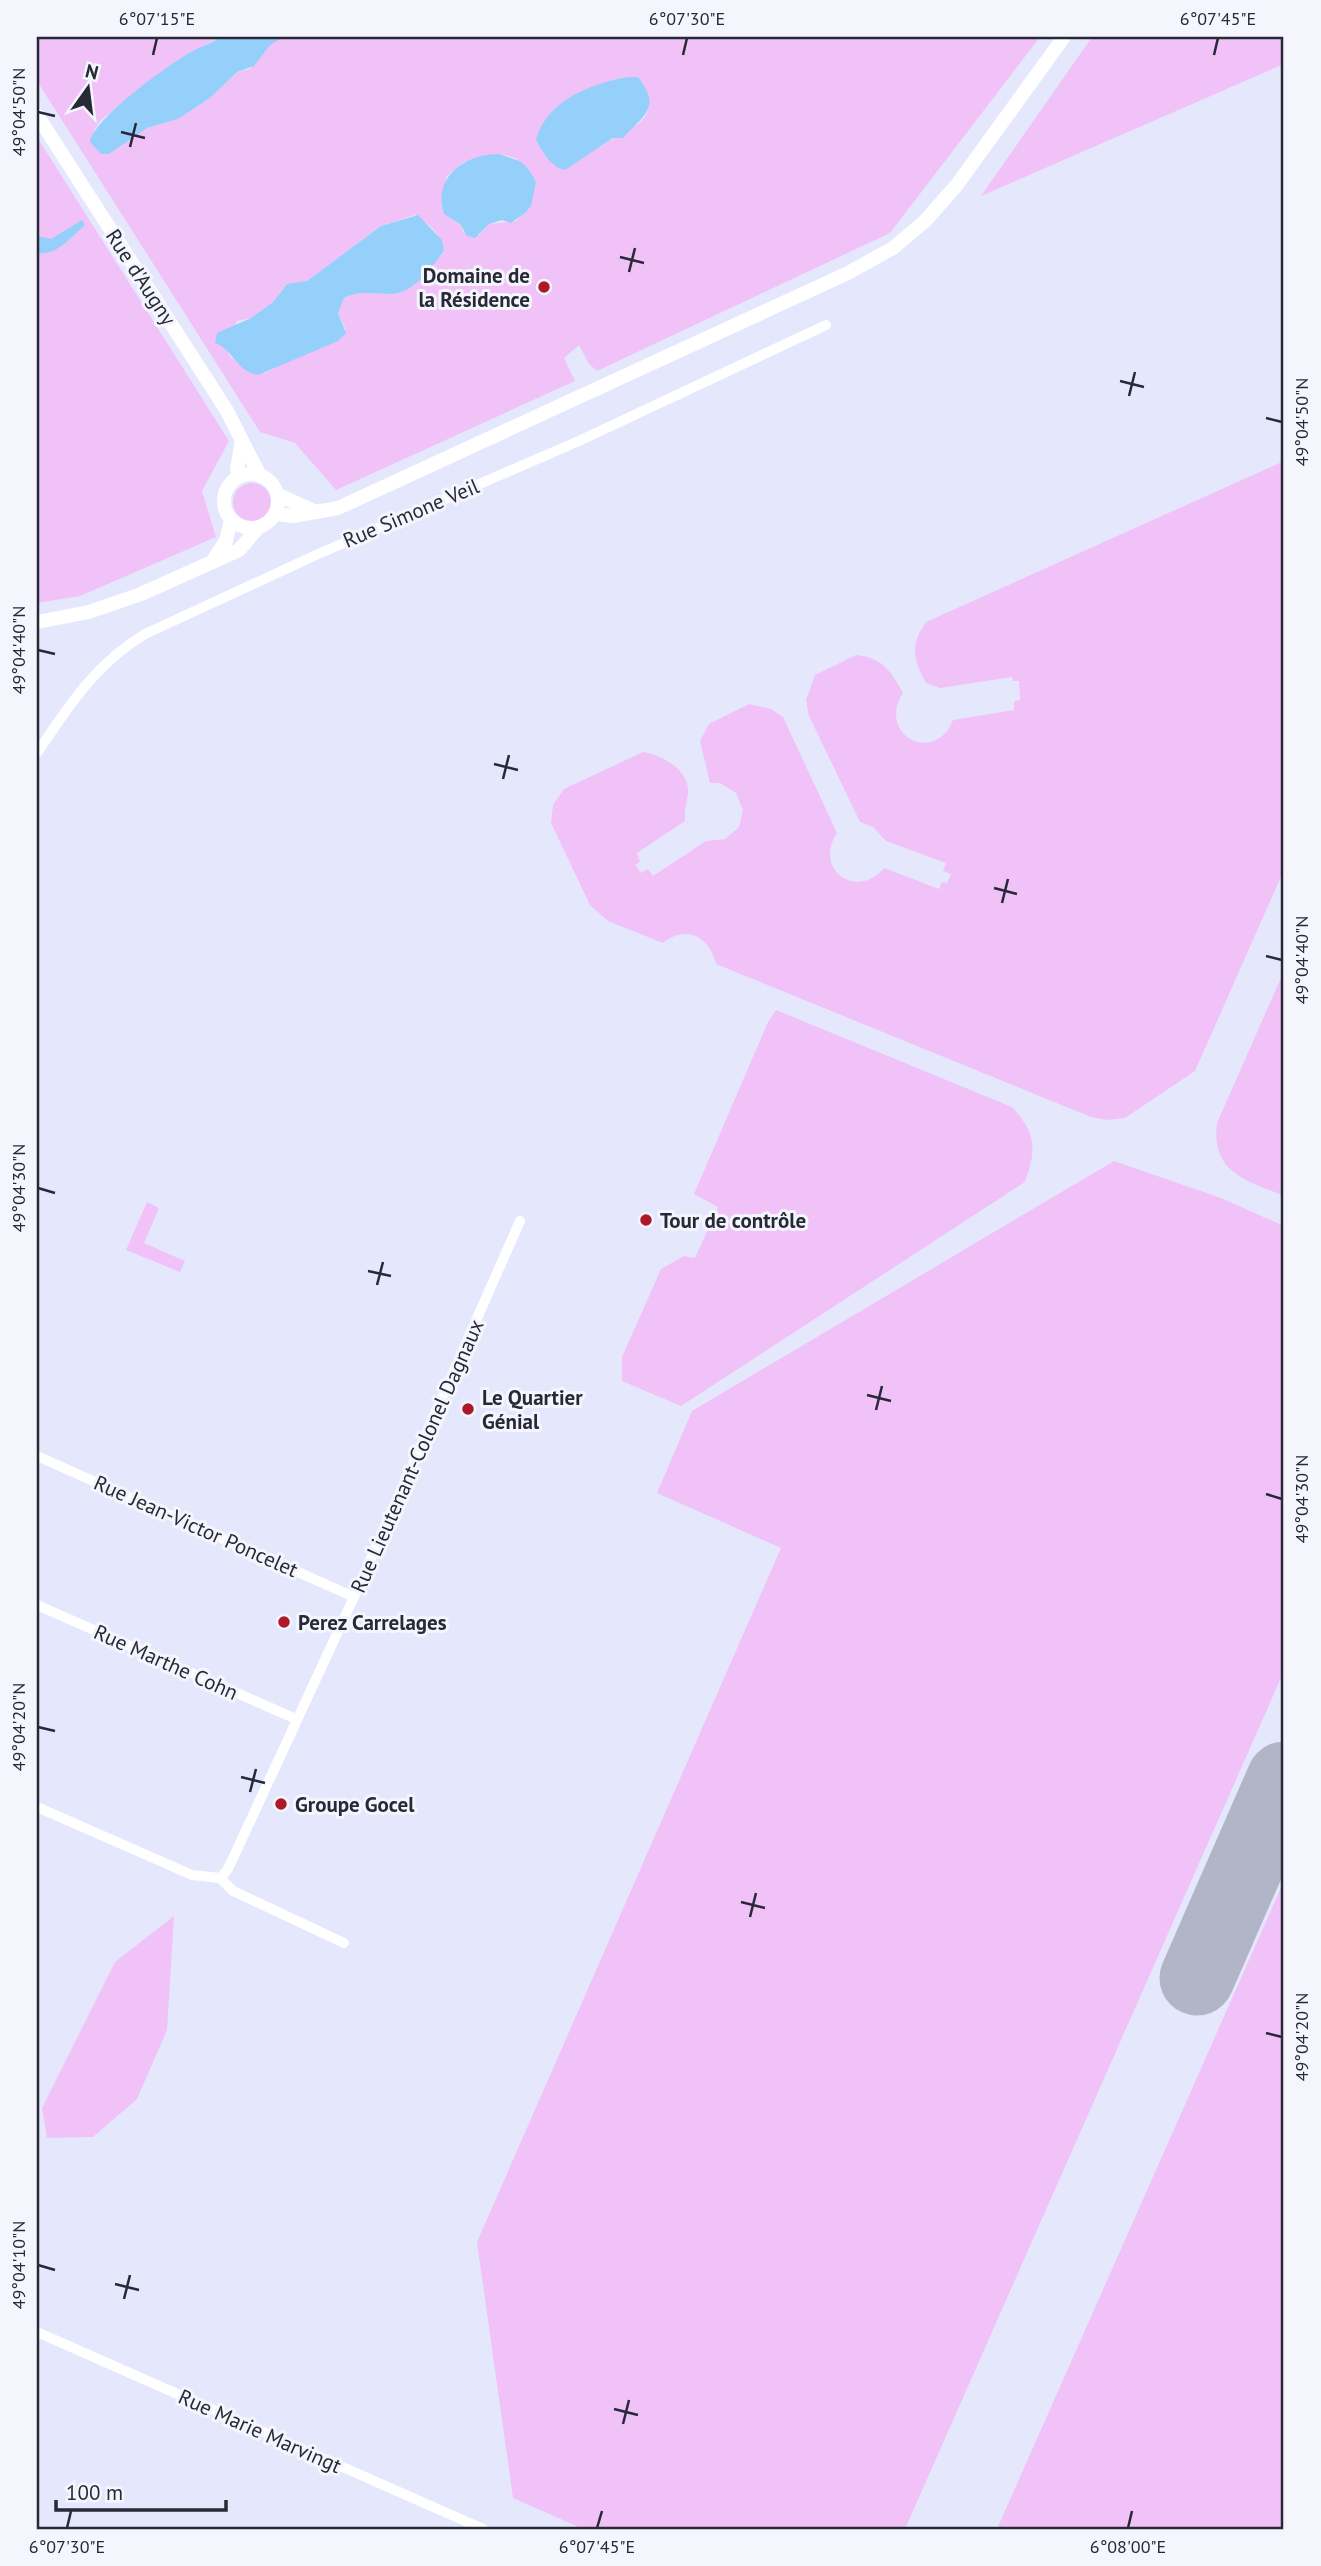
<svg xmlns="http://www.w3.org/2000/svg" width="1321" height="2566" font-family="'PT Sans',sans-serif">
<rect width="100%" height="100%" fill="#e5e8fd"/>
<path fill="#f0c2f7" fill-rule="evenodd" d="M37,37H220L178,60L101,120L94,130L109,154L147,128L178,119L210,98L237,72L250,69L270,44L283,37H1040L890,233L597,371L589,364L579,345L564,358L575,381L336,490L295,443L260,432L37,81ZM627,77H638C663,114 641,124 611,140C606,142 603,147 597,148C580,152 560,151 543,152L541,146L611,80ZM499,154L516,158L531,206L516,221L489,224L479,235L463,232L460,224L445,214L446,177L464,162ZM415,215C429,224 442,234 444,252C432,266 408,295 387,294C371,294 359,290 344,298L338,313L346,330L265,373L231,358L224,346L237,321L251,318L273,302L283,289L307,281L381,226Z
M1092,37H1284V64L981,196Z
M37,137L229,441L202,491L216,537L80,596L37,603Z
M1284,461V870L1195,1071L1125,1118L1107,1120L1091,1117L716,964C710,937 686,924 663,943L608,921L590,905L551,823L553,805L564,789L643,752C662,755 690,770 688,793C687,803 684,810 685,821L637,853L640,862L635,865L641,873L648,869L653,876L706,841L725,839L739,827L743,810L736,793L720,783H710L700,741L709,724L749,704L771,709L783,717L837,833C813,869 856,901 884,868L939,889L942,882L947,883L951,874L943,871L946,863L886,841L873,827L860,822L809,716L806,700L815,675L856,655C883,658 891,671 903,693C876,735 935,766 953,720L1014,710V701L1020,700L1019,681H1013L1012,677L940,688L926,683C913,660 910,645 926,622Z
M233 502a19 19 0 1 1 38 0a19 19 0 1 1-38 0Z
M1284,971V1196C1246,1180 1211,1173 1217,1123Z
M776,1010L1012,1107C1036,1133 1037,1149 1025,1182L681,1406L622,1381V1357L661,1269L684,1256L695,1258L718,1207L694,1194L768,1022Z
M1114,1161L1221,1198L1284,1226V1671L905,2529H583L513,2498L477,2242L781,1548L657,1493L692,1411Z
M147,1202L159,1208L144,1243L185,1261L180,1272L126,1250Z
M1284,1881V2529H997Z
M174,1916L167,2030L137,2099L93,2137L47,2138L42,2108L115,1962Z"/>
<path fill="#95d0fa" d="M220,37H283L270,45L254,66L237,72L210,98L178,119L147,128L109,154H101L90,142C95,117 167,66 191,52C201,46 211,44 220,37Z
M627,77H638C662,108 644,115 623,138H613L565,170C551,167 542,152 536,139C548,100 590,84 627,77Z
M499,154C522,162 524,160 536,182L531,206L525,213L511,223L502,220L489,224L475,238L467,236L460,224L444,214C432,177 465,154 499,154Z
M418,215L442,240L444,251C430,269 413,295 388,294C372,294 359,290 344,298L338,313L346,333L338,341L258,375C236,371 233,349 215,343L217,333L251,318L273,302L287,284L307,281L381,226Z
M82,220L85,225C71,237 57,256 37,253V236L51,239Z"/>
<g fill="none" stroke-linecap="round" stroke-linejoin="round">
<path stroke="#b2b5c8" stroke-width="75" d="M1197,1978L1284,1779"/>
<path stroke="#fff" stroke-width="10" d="M37,753C68,707 96,663 145,634L316,555L581,440L826,325
M37,1456L354,1597
M37,1605L296,1719
M37,1807L192,1875L220,1878L233,1891L344,1943
M220,1878L228,1869L354,1597L520,1221
M37,2332L483,2529"/>
<path stroke="#fff" stroke-width="14" d="M37,115L227,411L260,476
M224 501a27 27 0 1 1 54 0a27 27 0 1 1-54 0Z
M239,477L237,469L242,441
M278,495L316,512
M276,514L293,516L338,508L848,273L893,248L925,221L956,186L1064,37
M214,559L226,541L231,520
M37,622L89,612L141,594L239,550L258,528"/>
</g>
<path fill="none" stroke="#282936" stroke-width="2.5" d="M153,55L157,38M683,55L687,38M1214,55L1218,38M38,112L55,116M121,132L145,138M130,147L136,123M620,257L644,263M629,272L635,248M1120,381L1144,387M1129,396L1135,372M1266,418L1282,422M38,650L55,654M494,764L518,770M503,779L509,755M994,888L1017,894M1002,903L1008,879M1266,956L1282,960M38,1188L55,1193M368,1271L391,1276M377,1285L383,1262M867,1395L891,1401M876,1410L882,1386M1266,1494L1282,1499M38,1727L55,1731M241,1777L265,1783M250,1792L256,1769M741,1902L765,1908M750,1917L756,1893M1266,2033L1282,2037M38,2265L55,2270M115,2284L139,2290M124,2299L130,2275M614,2409L638,2415M623,2424L629,2400M67,2528L71,2511M597,2528L602,2511M1128,2528L1132,2511"/>
<g fill="#ad1929" stroke="#f5f6fd" stroke-width="2.5">
<circle cx="544" cy="287" r="7"/>
<circle cx="646" cy="1220" r="7"/>
<circle cx="468" cy="1409" r="7"/>
<circle cx="284" cy="1622" r="7"/>
<circle cx="281" cy="1804" r="7"/>
</g>
<g text-anchor="middle" dominant-baseline="central" stroke-width="6" stroke-linejoin="round" paint-order="stroke">
<g font-size="21" font-weight="bold" fill="#282936" stroke="#f5f6fd" text-anchor="start">
<text x="530" y="275" text-anchor="end">Domaine de<tspan x="530" dy="24">la Résidence</tspan></text>
<text x="660" y="1220">Tour de contrôle</text>
<text x="482" y="1397">Le Quartier<tspan x="482" dy="24">Génial</tspan></text>
<text x="298" y="1622">Perez Carrelages</text>
<text x="295" y="1804">Groupe Gocel</text>
</g>
<g font-size="21" fill="#282936" stroke="#f5f6fd">
<text transform="translate(141 277) rotate(57)">Rue d'Augny</text>
<text transform="translate(411 513) rotate(-23)">Rue Simone Veil</text>
<text transform="translate(417 1456) rotate(-66)">Rue Lieutenant-Colonel Dagnaux</text>
<text transform="translate(196 1526) rotate(24)">Rue Jean-Victor Poncelet</text>
<text transform="translate(166 1662) rotate(24)">Rue Marthe Cohn</text>
<text transform="translate(260 2431) rotate(24)">Rue Marie Marvingt</text>
</g>
</g>
<rect width="1321" height="2566" fill="none" stroke="#f5f6fd" stroke-width="77"/>
<g transform="translate(88 88) rotate(14)" stroke="#f5f6fd" stroke-width="5" paint-order="stroke">
<path d="M0-5L12 26L0 18L-12 26Z" fill="#282936"/>
<text y="-10" font-size="19" font-weight="bold" text-anchor="middle" fill="#282936">N</text>
</g>
<path d="M56 2500v10h170v-10" fill="none" stroke="#282936" stroke-width="3.5"/>
<text x="66" y="2500" font-size="21" fill="#282936" stroke="#f5f6fd" stroke-width="5" paint-order="stroke">100 m</text>
<rect x="38" y="38" width="1244" height="2490" fill="none" stroke="#282936" stroke-width="2.5"/>
<g font-size="18" text-anchor="middle" fill="#282936">
<text x="157" y="25">6°07'15"E</text>
<text x="687" y="25">6°07'30"E</text>
<text x="1218" y="25">6°07'45"E</text>
<text transform="translate(19 112) rotate(-90)" y="6">49°04'50"N</text>
<text transform="translate(1302 422) rotate(-90)" y="6">49°04'50"N</text>
<text transform="translate(19 650) rotate(-90)" y="6">49°04'40"N</text>
<text transform="translate(1302 960) rotate(-90)" y="6">49°04'40"N</text>
<text transform="translate(19 1188) rotate(-90)" y="6">49°04'30"N</text>
<text transform="translate(1302 1499) rotate(-90)" y="6">49°04'30"N</text>
<text transform="translate(19 1727) rotate(-90)" y="6">49°04'20"N</text>
<text transform="translate(1302 2037) rotate(-90)" y="6">49°04'20"N</text>
<text transform="translate(19 2265) rotate(-90)" y="6">49°04'10"N</text>
<text x="67" y="2553">6°07'30"E</text>
<text x="597" y="2553">6°07'45"E</text>
<text x="1128" y="2553">6°08'00"E</text>
</g>
</svg>
